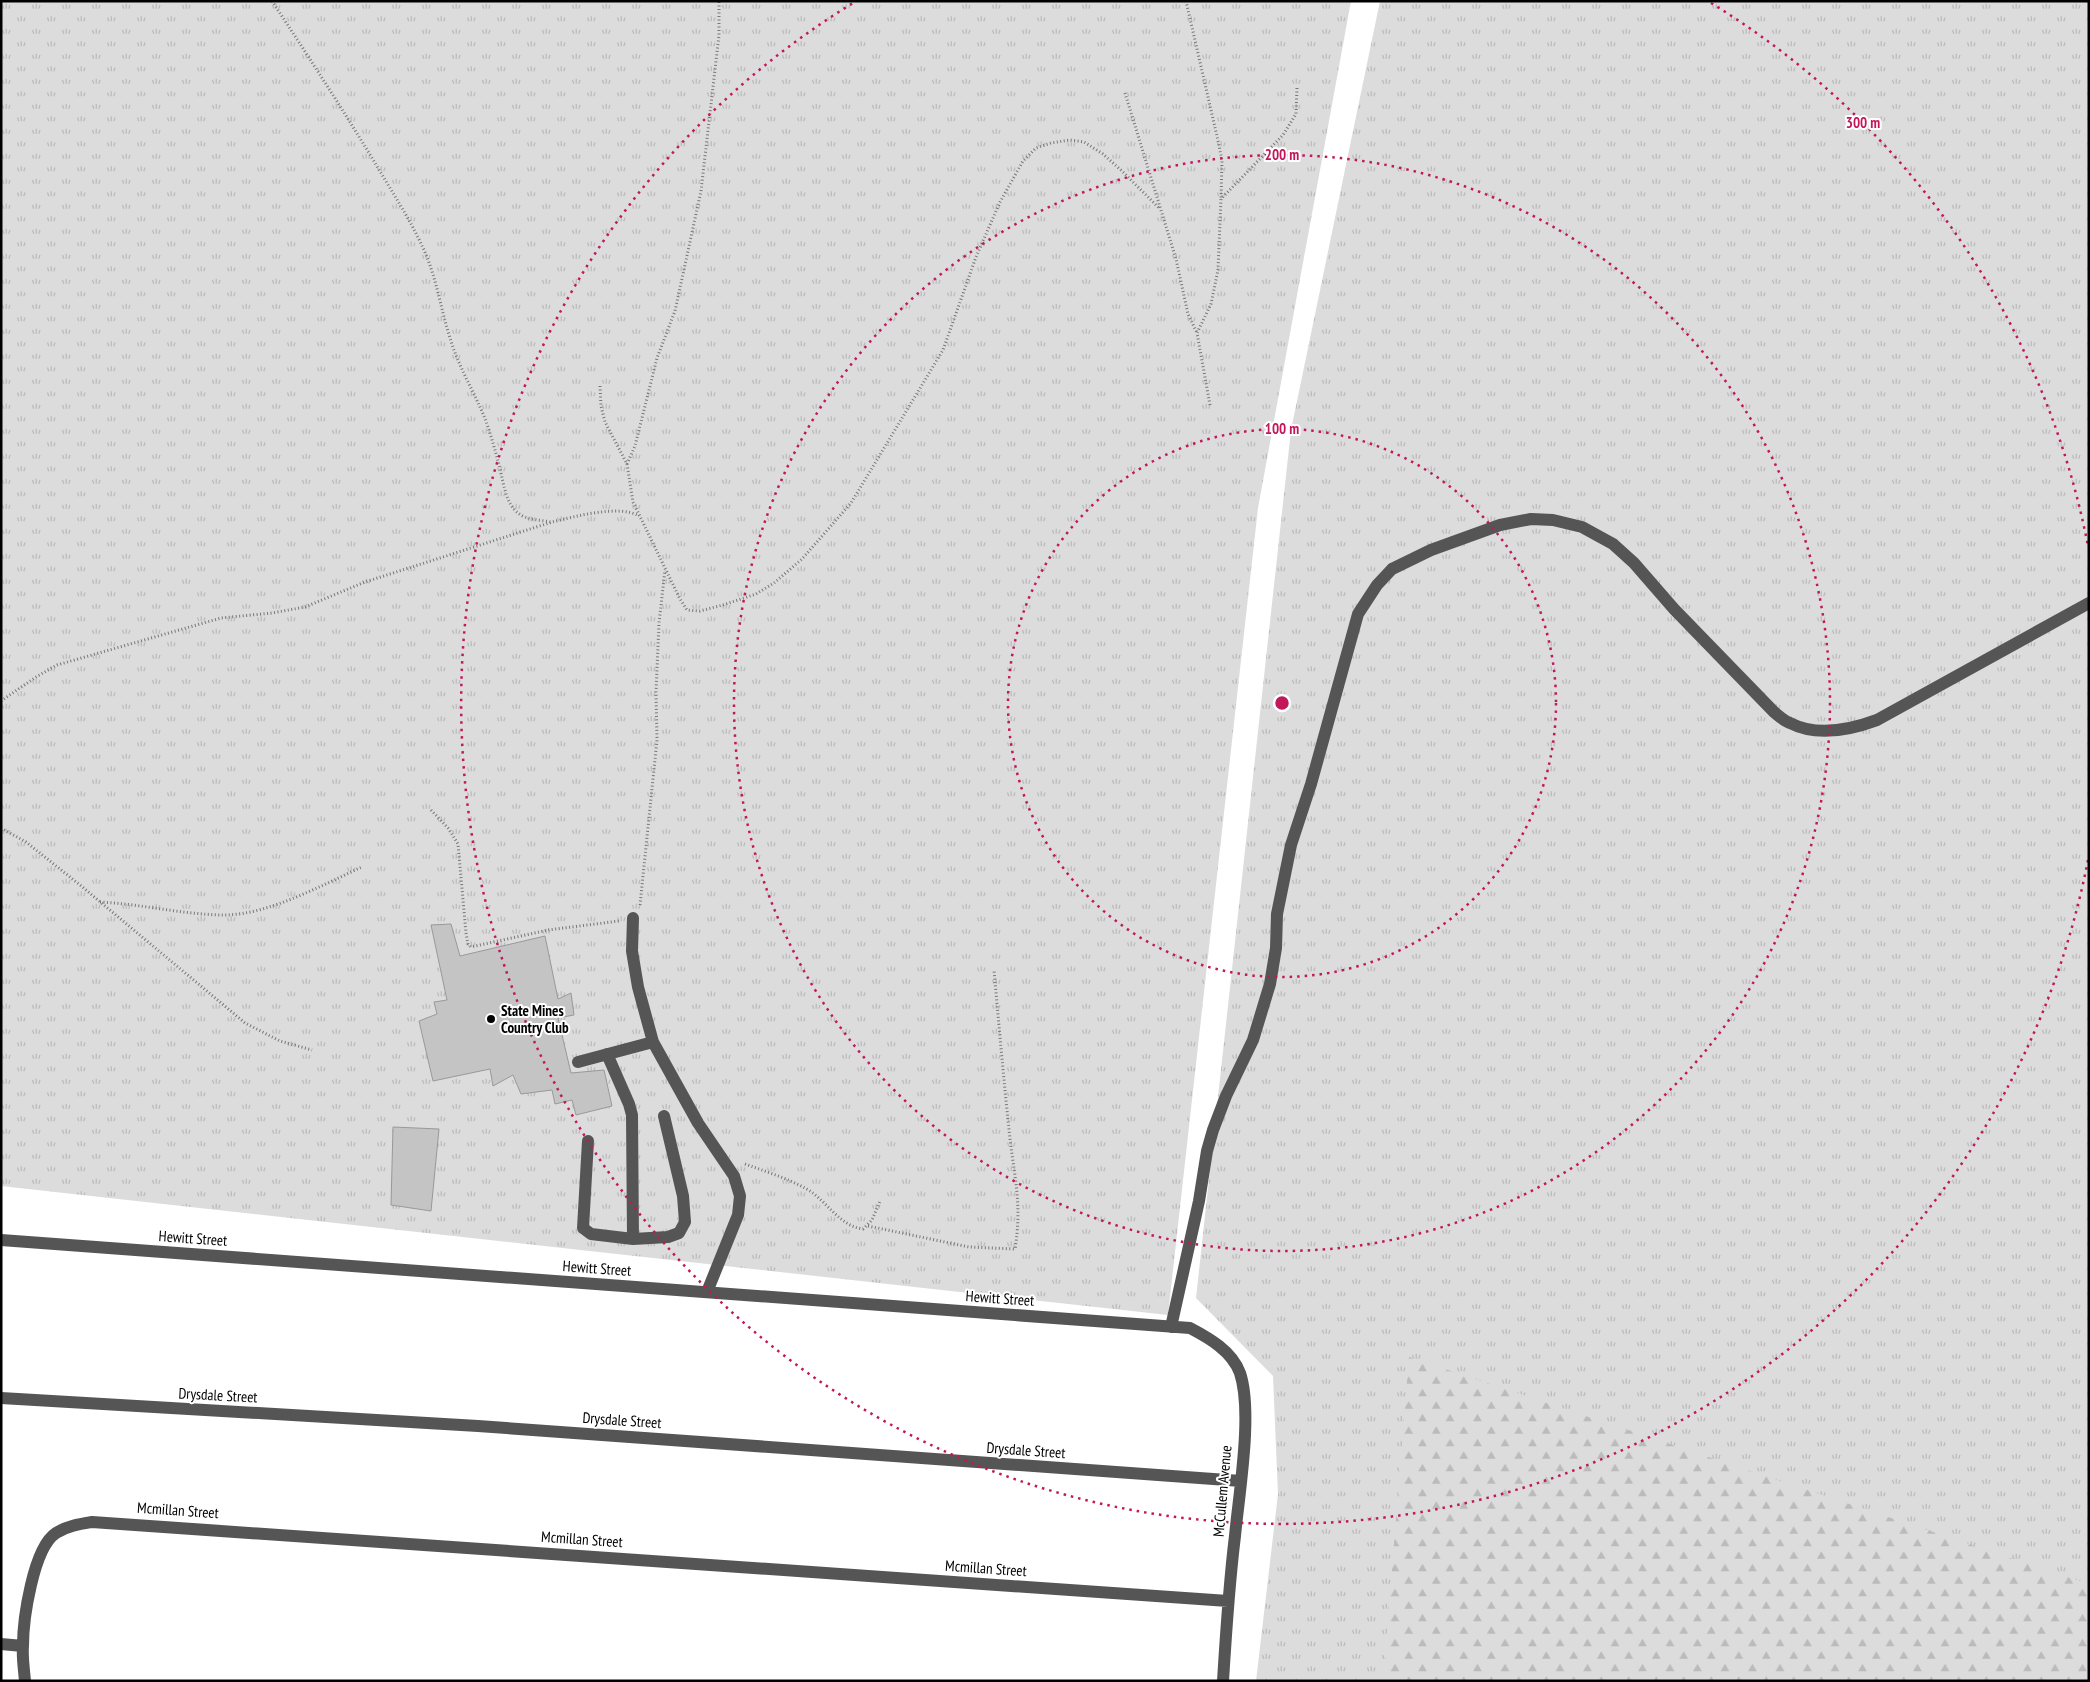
<svg xmlns="http://www.w3.org/2000/svg" width="2090" height="1682" font-family="'PT Sans Narrow',sans-serif">
<defs>
<pattern id="grass-tufts" width="24" height="20" patternUnits="userSpaceOnUse" patternTransform="scale(1.25)"><rect width="24" height="20" fill="#dcdcdc"/><path d="M3 7l-1-3M5 7V3M7 7l1-3M15 17l-1-3M17 17v-4M19 17l1-3" fill="none" stroke="#bbb"/></pattern>
<pattern id="forest-firs" width="22" height="20" patternUnits="userSpaceOnUse" patternTransform="scale(1.25)"><rect width="22" height="20" fill="#dcdcdc"/><path d="M5 1l3.5 6h-7zM16 11l3.5 6h-7z" fill="#bbb"/></pattern>
</defs>
<rect width="100%" height="100%" fill="#fff"/>
<path fill="url(#grass-tufts)" d="M1,1H1351L1258,508L1168,1315L1,1186Z
M1380,1H2089V1681H1256L1278,1494L1273,1376L1196,1298L1291,430Z"/>
<path fill="url(#forest-firs)" d="M1409,1357L2089,1584V1681H1383Z"/>
<path fill="#c4c4c4" stroke="#999" d="M451,924L460,956L545,936L558,999L571,993L574,1015L558,1018L571,1073L604,1070L612,1106L576,1115L572,1100L555,1104L552,1090L521,1094L513,1075L493,1086L490,1069L433,1081L419,1021L437,1014L434,1002L447,1000L431,925Z
M393,1127L439,1129L431,1211L391,1205Z"/>
<g fill="none" stroke-linecap="round" stroke-linejoin="round">
<path stroke="#777" stroke-width="3" stroke-dasharray="1 2.5" stroke-linecap="butt" d="M272,1C308,56 344,111 378,168C394,195 411,221 424,250C437,279 441,311 451,341C458,364 470,385 480,407C488,424 493,443 498,461C503,477 504,502 518,513C526,520 541,520 551,522
M1186,1L1219,145L1222,161L1221,198
M1125,93L1176,259L1188,314L1197,333
M600,386L601,406L605,422L627,464L633,502L680,599L687,610L700,611L723,605L756,594L774,583L802,559L851,503L943,350L976,257L1000,202L1023,161L1036,148L1051,143L1070,140L1084,142L1103,154L1122,171L1159,208
M1210,405L1197,333L1211,304L1218,270L1221,199L1283,135L1296,114L1297,88
M627,464L635,446L657,358L675,311L701,191L719,35V1
M1,701L36,677L57,665L221,618L272,613L305,607L365,582L552,522C573,517 620,504 639,516
M431,810L448,828L458,844L466,933L468,944L471,947L548,930L619,921
M1,828L26,842L80,885L245,1023L280,1041L312,1050
M100,902C142,904 184,915 226,915C270,914 322,885 362,867
M640,905L657,740L656,692L659,623L665,570
M745,1164C767,1172 790,1179 810,1191C828,1203 840,1226 863,1229L872,1220L880,1201
M868,1226L969,1247L1015,1249C1022,1206 1015,1180 1010,1139C1004,1083 999,1026 994,970"/>
<path stroke="#555" stroke-width="12" d="M633,918L632,951L638,987L653,1042L698,1123L734,1176L740,1196L738,1215L707,1292
M607,1054L629,1104L632,1115L633,1239
M578,1062L653,1042
M588,1141L583,1228L591,1234L633,1239L668,1237L679,1233L685,1222L683,1196L664,1116
M1,1240L1190,1328C1209,1338 1232,1351 1240,1373C1253,1412 1239,1493 1235,1536C1229,1584 1226,1632 1223,1681
M1171,1327L1199,1201L1207,1151L1213,1130L1226,1096L1253,1040L1270,984L1276,948L1277,914L1291,845L1311,784L1358,614L1377,585L1392,569L1431,550L1500,525L1531,519L1553,520L1582,527L1613,544L1634,563L1674,609L1774,712C1779,716 1784,721 1790,723C1817,737 1850,730 1877,720L2089,603
M1,1398L478,1426L1241,1481
M1,1644L23,1646
M25,1681C24,1669 22,1657 23,1646C23,1620 33,1548 56,1533C67,1526 80,1524 92,1522L1228,1601"/>
</g>
<g fill="none" stroke="#c2185b" stroke-width="2.5" stroke-dasharray="2.5 5">
<circle cx="1282" cy="703" r="274"/>
<circle cx="1282" cy="703" r="548"/>
<path d="M2088 860A821 821 0 1 1 853 3M1711 3A821 821 0 0 1 2088 546"/>
</g>
<circle fill="#000" stroke="#fff" stroke-width="2" cx="491" cy="1019" r="5"/>
<g text-anchor="middle" dominant-baseline="central" stroke-width="4" stroke-linejoin="round" paint-order="stroke">
<g font-size="15" font-weight="bold" fill="#000" stroke="#fff" text-anchor="start">
<text x="501" y="1010">State Mines<tspan x="501" dy="17">Country Club</tspan></text>
</g>
<g font-size="15" fill="#000" stroke="#fff">
<text transform="translate(193 1238) rotate(4)">Hewitt Street</text>
<text transform="translate(597 1268) rotate(4)">Hewitt Street</text>
<text transform="translate(1000 1298) rotate(4)">Hewitt Street</text>
<text transform="translate(218 1395) rotate(3)">Drysdale Street</text>
<text transform="translate(622 1420) rotate(4)">Drysdale Street</text>
<text transform="translate(1026 1450) rotate(4)">Drysdale Street</text>
<text transform="translate(1222 1491) rotate(-85)">McCullem Avenue</text>
<text transform="translate(178 1510) rotate(4)">Mcmillan Street</text>
<text transform="translate(582 1539) rotate(4)">Mcmillan Street</text>
<text transform="translate(986 1568) rotate(4)">Mcmillan Street</text>
</g>
</g>
<circle cx="1282" cy="703" r="8" fill="#c2185b" stroke="#fff" stroke-width="2.5"/>
<g font-size="15" text-anchor="middle" font-weight="bold" fill="#c2185b" stroke="#fff" stroke-width="4" stroke-linejoin="round" paint-order="stroke">
<text x="1863" y="128">300 m</text>
<text x="1282" y="160">200 m</text>
<text x="1282" y="434">100 m</text>
</g>
<rect width="2090" height="1682" fill="none" stroke="#000000" stroke-width="5"/>
</svg>
